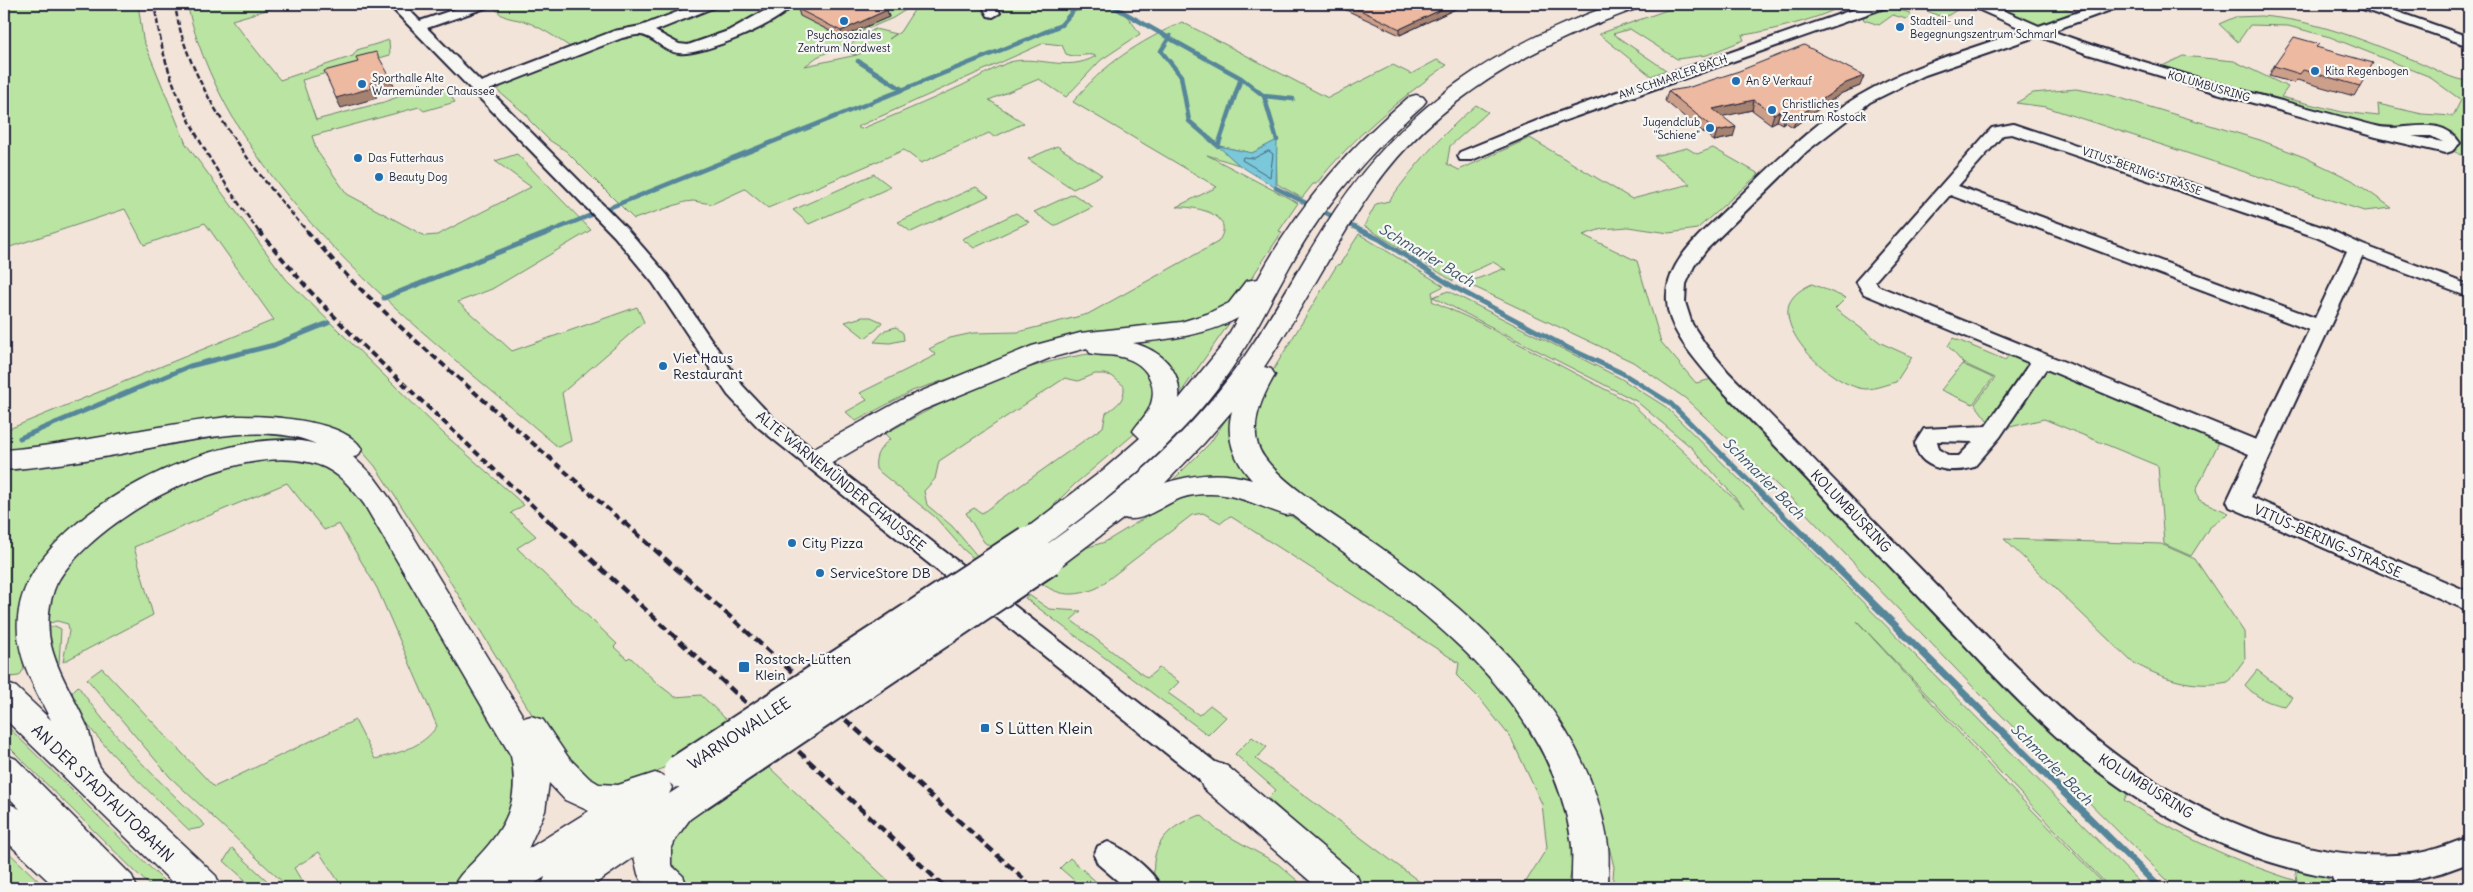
<svg xmlns="http://www.w3.org/2000/svg" width="2473" height="892" font-family="Delius,sans-serif">
<rect width="100%" height="100%" fill="#f3e4d9"/>
<filter id="ink" filterUnits="userSpaceOnUse"><feTurbulence type="fractalNoise" baseFrequency=".02" numOctaves="2"/><feDisplacementMap in="SourceGraphic" scale="10" xChannelSelector="R" yChannelSelector="G"/><feConvolveMatrix kernelMatrix="1 2 1 2 8 2 1 2 1" color-interpolation-filters="sRGB"/></filter>
<g filter="url(#ink)">
<path fill="#bae4a1" stroke="#6e836e" fill-rule="evenodd" d="M4,4H138L143,39L186,144L286,279L443,433L524,505L511,513L536,536L517,548L617,644L614,647L627,659L630,657L658,684L675,697L701,695L730,723L650,777L616,787L590,784L549,742L435,557L375,466L361,450L314,428L4,455V431L274,320L205,223L144,245L125,209L4,249Z
M187,4H287L232,20L280,80L353,56L357,50L389,40L390,55L302,80L316,120L384,102L411,92L410,87H445L455,102L424,111L419,107L312,136L317,151L347,194L425,236L437,235L531,187L495,161L517,154L591,230L492,289L458,302L512,351L637,307L644,322L562,393L571,441L558,447C420,328 230,191 187,4Z
M496,4H915L893,18L844,39L848,43L817,57L805,66L857,55L878,45L854,55L843,49L875,29L896,34L889,39L900,32L918,4H1048C1057,7 1068,13 1079,11C1085,9 1091,5 1097,4C1118,1 1130,19 1140,34L1101,60L1066,97L1039,79L989,100L1024,123L994,137L989,133L921,163L904,150L768,208L745,189L712,204L693,201L685,202L634,219L566,151L549,140L529,120L528,116L498,91L500,87L581,54C567,45 537,24 523,21C512,18 502,19 495,8ZM1044,43L1062,45L1066,54C1077,59 1086,52 1096,56C1066,74 1034,53 1007,63C992,69 977,78 963,85C929,101 895,115 861,129L857,127Z
M1684,4H1842C1833,16 1758,34 1742,35L1744,40L1707,55L1677,59L1630,29L1613,34L1666,70L1651,76L1599,34Z
M1939,4H1949L1960,8L1944,18L1927,11Z
M1982,4H2055L2077,13L2037,27Z
M1890,7L1910,13V16L1906,19L1893,15L1879,25L1864,20L1863,17Z
M2261,16C2317,20 2368,42 2419,62C2436,69 2451,80 2469,81V158L2446,148L2154,70L2183,56L2234,61L2288,87L2281,97L2342,112L2379,116L2378,104L2422,114L2453,116L2461,100L2428,76L2330,37L2288,26L2250,25L2238,42L2219,24L2235,17Z
M1182,22L1328,98L1393,65L1411,74L1437,60L1447,65C1398,100 1353,137 1316,184H1313L1302,198L1277,184L1276,141L1252,153L1219,146L1239,165L1207,155L1298,203L1279,231L1282,232L1241,294L1220,311L1185,322L1082,334L912,391L856,421L846,412L867,400L860,393L936,355L929,349L950,338L973,333L1018,332L1088,314L1218,242C1238,214 1195,206 1176,207L1217,187L1073,102C1103,64 1139,42 1182,22Z
M2076,89L2110,95L2260,140L2304,157L2352,180L2392,208L2364,211L2046,107L2016,103L2033,93Z
M1476,105L1488,112L1450,146L1447,164L1459,170L1530,138L1632,199L1690,184L1654,156L1687,148L1697,154L1713,148L1759,174L1697,229L1669,233L1628,227L1602,229L1583,235L1637,261L1661,342L1696,383L1712,379L2037,718L2129,791L2124,800C2180,836 2233,861 2297,881L2295,868C2310,871 2328,874 2336,888H2175L1977,691L1796,503L1685,398L1633,362L1466,283L1503,269L1506,270L1493,262L1453,281L1364,226L1376,204L1389,201C1415,165 1442,134 1476,105Z
M1057,146L1102,175L1073,189L1028,159Z
M874,174L891,187L809,224L793,210Z
M976,187L989,196L911,232L898,222Z
M1073,194L1093,207L1054,226L1034,212Z
M1016,213L1029,222L974,248L962,239Z
M1359,234L1444,286L1432,292L1433,297L1448,291L1620,378L1666,407L1843,582L2145,888H2110L1857,621L1998,775L2108,888H1612L1614,867L1599,806L1573,751L1489,640L1460,609L1420,577L1324,514L1260,461L1250,426L1258,395L1337,265L1340,264ZM1433,297L1636,401L1692,448L1744,508L1631,403L1480,323L1432,301Z
M1812,284L1846,298L1835,309L1881,343L1912,357L1896,382C1887,384 1875,389 1866,389C1836,388 1779,336 1789,304C1793,294 1803,288 1812,284Z
M862,317H871L882,322L877,329L865,338L845,322Z
M1230,322L1175,401L1176,389L1110,340Z
M896,327L903,333L904,340L890,343L874,342L885,330Z
M1953,338L2005,360L2011,353L2220,440L2196,490L2199,500L2229,513L2209,528L2191,556L2164,544L2158,466L2044,419L2006,428L1987,420L1975,404L1995,378L1963,363L1948,346Z
M1098,353L1125,357L1148,369L1158,396L1140,429L1075,484L1040,519L1019,535L994,550L984,542L966,513L974,508L982,513L1103,427L1106,413C1117,405 1125,401 1124,386L1112,376L1104,374H1095L1078,381L1065,378L939,461L935,479L924,491L927,505L952,526L979,558L976,560L964,550L935,517L876,469C874,455 880,448 890,439L885,434C947,398 1026,360 1098,353Z
M1962,364L1993,378L1973,404L1941,390Z
M1231,412L1230,430L1257,482C1227,472 1201,473 1171,482L1210,443Z
M250,432L303,439L321,446L281,444L105,505L19,635L24,669L19,676L9,677L4,671V467L42,462L184,438Z
M275,458L297,459L330,466L355,484L519,766L520,802L466,880L453,888H340L339,882L319,852L294,868L306,888H289L170,777L87,679L102,668L214,787L355,720L375,759C399,753 423,747 437,726L377,588L339,524L324,530L287,483L134,547L153,615L63,662L69,631L68,624L57,621L46,624L55,578L88,537L169,485L239,463Z
M1233,492L1286,513L1389,580L1483,668L1533,734L1554,771L1570,829L1574,858L1568,888H1522L1547,848L1542,804L1511,738L1480,699L1457,676L1459,663L1230,516L1221,523L1203,513L1192,515L1097,588C1075,597 1058,597 1039,581L1085,548L1105,542L1174,500L1189,494Z
M2004,539L2161,544L2195,559L2244,632L2245,659L2228,682C2192,689 2163,679 2132,662Z
M1029,595L1049,609L1081,611L1071,620L1147,678L1159,668L1179,682L1168,693L1199,715L1210,705L1226,717L1208,735L1025,598Z
M55,626L61,629L59,664L54,661L46,628Z
M2257,670L2292,697L2285,706C2270,704 2255,697 2245,685Z
M78,686C114,739 159,781 205,825L201,828L189,830C147,789 103,750 70,701L73,691Z
M4,723L171,888H152L21,759L4,742Z
M1252,737L1267,747L1256,759L1428,888H1367L1268,798L1276,790L1235,754Z
M769,767L896,888H689L677,881L668,869V846L685,823Z
M1201,815L1216,829L1278,864L1306,888H1164L1155,882C1148,846 1168,825 1201,815Z
M4,848L46,888H4Z
M232,848L275,888H254L224,861Z
M1070,858L1103,888H1083L1060,868Z"/>
<path fill="#7ac8d9" stroke="#57869a" d="M1277,140L1276,188L1239,165L1218,146L1252,153Z"/>
<g fill="none" stroke-linecap="round" stroke-linejoin="round">
<path stroke="#45647a" stroke-width="1" d="M1269,151L1273,154L1270,177L1242,160L1243,157L1254,158Z"/>
<path stroke="#57869a" stroke-width="4.5" d="M1109,4L1169,38
M1169,38L1241,78L1218,146L1189,121L1181,76L1161,51Z
M1169,38L1170,36
M858,61L903,90
M1241,78L1264,96L1277,140
M1264,96L1293,99
M1276,188L1364,232
M549,232L1031,38L1061,25L1073,11"/>
<path stroke="#57869a" stroke-width="5" d="M1362,231L1379,239L1452,286L1568,348L1622,373L1670,403L1792,524
M384,298L552,231
M20,438L190,366L274,345L328,323"/>
<path stroke="#57869a" stroke-width="7" d="M1791,522L2160,888"/>
<g stroke="#22223b" stroke-width="4">
<path id="minor" d="M388,4H403L420,21L470,4H490L488,7L427,28L481,82L614,31L641,26L698,4H717L715,7L655,31L679,44L688,45L728,31L777,4H793C782,23 701,56 679,53C664,52 653,36 641,35C636,34 628,37 622,38L489,90L627,229L667,275L742,385L772,417L1224,769L1228,777L1224,785L1215,789L1206,785L758,427L728,395L653,283L615,237Z
M981,4H995L1000,13L993,17L988,16Z
M1869,4H1889L1887,7L1563,121L1472,160H1460L1458,156L1460,152L1551,115Z
M1971,4H1989L2039,26L2101,4H2121L2119,7L2052,31C2158,70 2267,97 2376,126C2405,134 2439,112 2460,143L2452,151L2446,153L2376,137L2217,93L2088,54L2038,36L1925,75L1870,102L1807,151L1706,250L1694,266L1686,284L1685,302L1692,324L1705,344L1728,372C1799,444 1869,516 1939,588C1993,641 2043,698 2103,745C2187,811 2302,865 2411,854C2431,852 2450,844 2469,837V863L2441,873L2411,880H2361L2364,888H2336L2332,877C2243,862 2154,817 2085,761C2027,714 1978,658 1926,604C1855,530 1785,455 1714,382C1696,360 1668,331 1667,301C1666,288 1670,276 1676,265C1691,239 1717,219 1738,198C1780,158 1821,115 1873,88C1921,62 1974,48 2025,30L1973,7ZM2412,136H2431L2443,142Z
M2355,4H2375L2469,37V46L2357,7Z
M2013,124L2328,229L2363,245L2469,285V297L2362,257L2251,497L2469,592V611L2230,507L2227,501L2249,454L2046,369L2000,437L1974,467C1953,474 1918,470 1915,443L1924,429L1986,426L2030,363L1864,294L1856,281L1988,132L1992,128ZM2012,134L2316,237L2347,251L2315,318L1958,186L2003,135ZM1950,195L2309,330L2256,440L1878,286L1875,281ZM1937,441L1973,442L1959,456H1949L1939,449Z
M1108,842C1124,848 1155,872 1161,888H1126L1098,864L1094,855L1098,846Z"/>
</g>
<g stroke="#22223b" stroke-width="3">
<path id="highway" d="M1615,4H1641L1638,8C1535,45 1437,97 1373,189C1333,246 1303,309 1264,367L1271,369L1275,375C1261,398 1246,432 1264,457C1284,486 1347,524 1377,545C1477,615 1586,713 1607,839C1610,854 1608,873 1608,888H1572C1571,872 1574,855 1571,839C1549,689 1403,597 1292,514L1286,515C1259,507 1237,493 1208,494C1199,494 1190,495 1181,498C1164,504 1142,524 1124,518L1059,567L1048,570L1037,567L1033,559L1039,550L1029,553L1019,550L1014,542L1019,534L1102,471L1140,438L1133,431C1138,423 1145,417 1149,409C1160,385 1146,362 1121,357C1111,354 1100,356 1090,353L1087,348L1050,358L923,410L825,467L815,470L805,467L801,460L805,453L905,398L1032,346L1080,333L1181,322L1207,314L1229,303L1246,281L1258,279C1296,209 1348,148 1409,97L1416,95L1423,97L1426,101L1423,105C1372,150 1326,202 1292,262C1268,304 1249,347 1219,386C1170,451 1105,501 1040,549C1113,499 1182,442 1234,371C1272,320 1301,262 1336,209C1408,103 1496,46 1615,4ZM1238,318L1222,346L1179,399C1182,369 1160,350 1133,343C1169,339 1205,336 1238,318ZM1232,411C1225,437 1234,461 1252,480C1221,471 1195,474 1165,483L1204,443Z
M237,416C268,416 344,419 362,449L358,456L353,457L374,477L393,503L524,718L531,716L543,720L568,757L589,778L599,784L618,785L655,773L667,777L672,788L669,794C685,784 692,776 710,783L715,794L710,805L690,819L676,838L671,850V865L683,876L688,888H645L638,874L634,857L589,888H541L545,877L528,888H453C458,875 467,869 477,858C507,827 520,800 511,756L364,504C349,484 334,467 308,462C238,447 139,499 89,545C76,557 60,573 54,590C36,644 65,677 86,724C92,737 93,755 100,767C107,778 122,787 131,796C159,822 188,849 216,876L221,888H178L4,718V683L16,687L51,720C33,685 12,651 19,610C33,514 228,419 316,444C267,420 174,443 121,454C82,461 43,467 4,470V450C82,444 158,424 237,416ZM549,783L565,800L589,811L528,849L545,811Z
M4,754L16,759L132,876L137,888H56L4,839V801L20,809L4,792Z
M1215,762L1227,766L1357,876L1362,888H1318L1203,788L1198,777L1203,766Z"/>
</g>
<use href="#minor" fill="#f6f6f2" fill-rule="evenodd"/>
<use href="#highway" fill="#f6f6f2" fill-rule="evenodd"/>
<path stroke="#22223b" stroke-width="2.5" stroke-dasharray="5.5 2.5" stroke-linecap="butt" d="M154,4C158,25 161,48 168,68C188,129 222,181 259,232
M175,4C185,83 255,173 308,232"/>
<path stroke="#22223b" stroke-width="4" stroke-dasharray="7 4" stroke-linecap="butt" d="M259,231L309,290L356,339L552,524
M307,231L350,279L407,333L625,524"/>
<path stroke="#22223b" stroke-width="4.5" stroke-dasharray="9 4.5" stroke-linecap="butt" d="M551,522L946,888
M624,522L1034,888"/>
<g stroke="#22223b" stroke-width="36" stroke-linecap="butt">
<path id="highway-bridge" d="M680,771L1029,542
M698,794L1048,559"/>
</g>
<use href="#highway-bridge" stroke="#f6f6f2" stroke-width="32"/>
</g>
<path fill="#cc9f8a" stroke="#22223b" d="M1333,4H1466L1400,35Z
M798,9L887,10L889,17L842,37L800,16Z
M2316,47L2360,86L2354,96L2297,80L2294,83L2269,76L2274,66Z
M1860,86L1842,93L1793,127L1785,122L1782,124L1777,121L1771,124L1752,110L1722,116L1733,137L1714,141L1665,101L1668,91Z"/>
<path fill="#a68270" stroke="#22223b" d="M1453,4H1466L1400,35V29Z
M887,10L889,17L842,37L841,31Z
M1864,76L1860,86L1842,93L1793,127L1797,117L1846,83Z
M390,77L395,87L374,93L377,98L341,108L336,98L370,83Z
M1754,100L1752,110L1711,119L1713,109Z
M1780,111L1777,121L1771,124L1774,114Z
M1788,112L1785,122L1782,124L1785,114Z
M1736,127L1733,137L1714,141L1717,131Z"/>
<path fill="#edb9a0" stroke="#22223b" d="M812,4H874L887,10L841,31L798,9Z
M1347,4H1453L1400,29Z
M2294,37L2319,44L2316,47L2373,63L2360,86L2303,70L2300,74L2274,66Z
M1804,45L1864,76L1846,83L1797,117L1788,112L1785,114L1780,111L1774,114L1754,100L1713,109L1736,127L1717,131L1668,91L1687,88L1739,71Z
M376,52L390,77L370,83L372,88L336,98L324,71L358,62L356,57Z"/>
</g>
<g fill="#1f6fb2" stroke="#f6f6f2" stroke-width="2">
<circle cx="844" cy="21" r="5"/>
<circle cx="1900" cy="27" r="5"/>
<circle cx="2315" cy="71" r="5"/>
<circle cx="1736" cy="81" r="5"/>
<circle cx="362" cy="84" r="5"/>
<circle cx="1772" cy="110" r="5"/>
<circle cx="1710" cy="128" r="5"/>
<circle cx="358" cy="158" r="5"/>
<circle cx="379" cy="177" r="5"/>
<circle cx="663" cy="366" r="5"/>
<circle cx="792" cy="543" r="5"/>
<circle cx="820" cy="573" r="5"/>
<rect x="738" y="661" width="12" height="12" rx="2.5"/>
<rect x="980" y="723" width="10" height="10" rx="2.5"/>
</g>
<g text-anchor="middle" dominant-baseline="central" stroke-width="4.5" stroke-linejoin="round" paint-order="stroke">
<g font-size="11" fill="#22223b" stroke="#f6f6f2" text-anchor="start">
<text x="1910" y="21">Stadteil- und<tspan x="1910" dy="13">Begegnungszentrum Schmarl</tspan></text>
<text x="844" y="35" text-anchor="middle">Psychosoziales<tspan x="844" dy="13">Zentrum Nordwest</tspan></text>
<text x="2325" y="71">Kita Regenbogen</text>
<text x="372" y="78">Sporthalle Alte<tspan x="372" dy="13">Warnemünder Chaussee</tspan></text>
<text x="1746" y="81">An &amp; Verkauf</text>
<text x="1782" y="104">Christliches<tspan x="1782" dy="13">Zentrum Rostock</tspan></text>
<text x="1700" y="122" text-anchor="end">Jugendclub<tspan x="1700" dy="13">"Schiene"</tspan></text>
<text x="368" y="158">Das Futterhaus</text>
<text x="389" y="177">Beauty Dog</text>
</g>
<g font-size="11" fill="#22223b" stroke="#f6f6f2">
<text transform="translate(1673 77) rotate(-19)">AM SCHMARLER BACH</text>
<text transform="translate(2209 86) rotate(16)">KOLUMBUSRING</text>
<text transform="translate(2142 171) rotate(19)">VITUS-BERING-STRASSE</text>
</g>
<g font-size="14" fill="#22223b" stroke="#f6f6f2" text-anchor="start">
<text x="673" y="358">Viet Haus<tspan x="673" dy="16">Restaurant</tspan></text>
<text x="802" y="543">City Pizza</text>
<text x="830" y="573">ServiceStore DB</text>
<text x="755" y="659">Rostock-Lütten<tspan x="755" dy="16">Klein</tspan></text>
</g>
<g font-size="14" fill="#22223b" stroke="#f6f6f2">
<text transform="translate(841 481) rotate(39)">ALTE WARNEMÜNDER CHAUSSEE</text>
<text transform="translate(1851 511) rotate(46)">KOLUMBUSRING</text>
<text transform="translate(2328 541) rotate(24)">VITUS-BERING-STRASSE</text>
<text transform="translate(2146 786) rotate(32)">KOLUMBUSRING</text>
</g>
<g font-size="15" font-style="italic" fill="#3c546a" stroke="#f6f6f2">
<text transform="translate(1427 255) rotate(31)">Schmarler Bach</text>
<text transform="translate(1764 478) rotate(45)">Schmarler Bach</text>
<text transform="translate(2052 764) rotate(45)">Schmarler Bach</text>
</g>
<g font-size="16" fill="#22223b" stroke="#f6f6f2" text-anchor="start">
<text x="995" y="728">S Lütten Klein</text>
</g>
<g font-size="16" fill="#22223b" stroke="#f6f6f2">
<text transform="translate(739 733) rotate(-33)">WARNOWALLEE</text>
<text transform="translate(103 793) rotate(44)">AN DER STADTAUTOBAHN</text>
</g>
</g>
<rect width="2473" height="892" fill="none" stroke="#f6f6f2" stroke-width="20"/>
<rect x="10" y="10" width="2453" height="872" fill="none" stroke="#22223b" stroke-width="2" filter="url(#ink)"/>
</svg>
